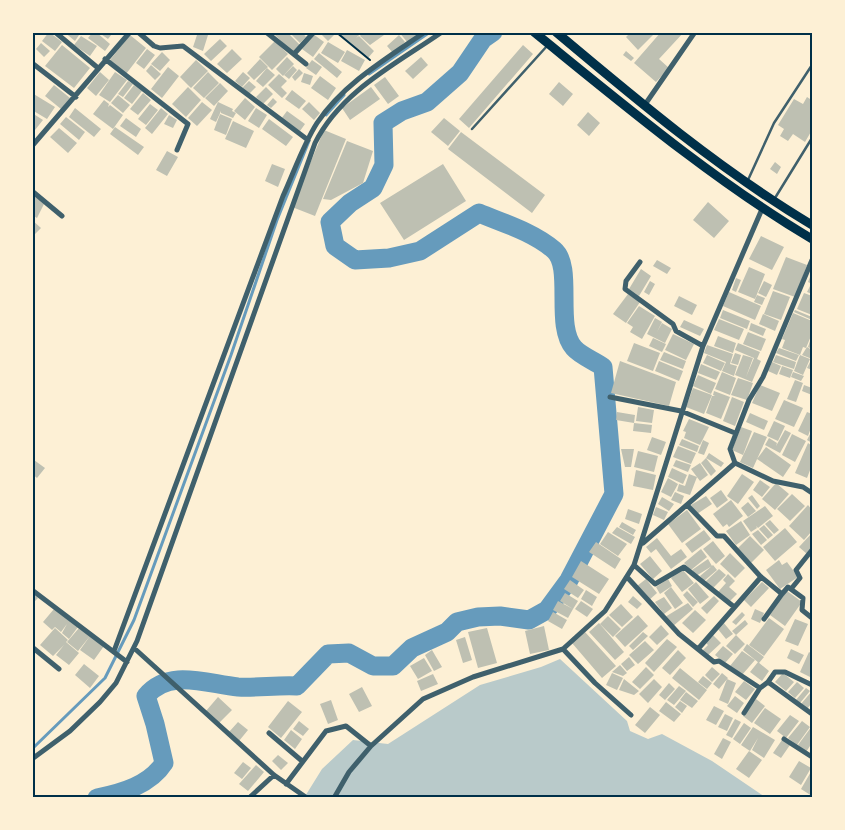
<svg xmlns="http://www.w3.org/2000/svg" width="845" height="830" font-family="Lora,serif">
<rect width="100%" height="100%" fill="#fdf0d5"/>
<path fill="#b9caca" d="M560,659L627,721L630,731L648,739L662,734L712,761L765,797L304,798L322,769L353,740L388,744L480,685L541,667Z"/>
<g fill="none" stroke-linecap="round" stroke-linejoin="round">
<path stroke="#669bbc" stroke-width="3" d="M369,74L430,32
M326,115L344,95
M32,749L105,678L134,620L231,355L277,220L309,141"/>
<path stroke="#669bbc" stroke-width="19" d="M97,798C122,793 150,785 164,763L155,724L146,696C169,668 207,684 238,687C257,688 277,685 297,686L328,654L349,653L373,666H393L412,648L447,632L457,622L478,617L500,616L529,620L547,610L569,580L614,494L603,367C595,361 581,356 574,348C554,326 574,267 554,250C533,232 503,223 479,213L420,251L389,258L355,260L335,246L330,222L350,203L373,188L384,165L383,123L402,111L427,102L460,73L483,39L493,32"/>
</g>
<path fill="#bec0b2" d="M49,32L62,42L55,51L42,41Z
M64,32H81L75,41Z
M93,32H96L110,44L105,51L88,38Z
M98,32H109L112,34L108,39Z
M198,32L208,35L203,51L193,47Z
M272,32H287L300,45L293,53Z
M289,32H302L306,37L300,43Z
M319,32H333L335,34L328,41Z
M337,32H362L356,38L359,36L374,51L368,58Z
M363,32L370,35L373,32H381L384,35L370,45L360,36Z
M399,32H421L408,43Z
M631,32H656L638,50L626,37Z
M661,32H684L659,59L669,68L656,82L634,63Z
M313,34L324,42L313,57L302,49Z
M130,35L146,48L126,74L110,60Z
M399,35L405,42L393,53L387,46Z
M81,36L97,46L90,56L74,45Z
M220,39L227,46L211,61L204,54Z
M275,41L288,54L272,70L259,57Z
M328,42L345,52L338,63L321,53Z
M41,43L50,51L44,57L36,49Z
M62,45L90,68L74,88L45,66Z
M523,45L533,54L469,128L459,119Z
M147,49L155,55L144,69L136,63Z
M232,49L242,59L227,73L217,64Z
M347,50L365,60L359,71L341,61Z
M626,51L634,58L631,61L623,55Z
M162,52L170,60L160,71L151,64Z
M319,53L342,72L337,78L314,59Z
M287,57L294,64L283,76L276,69Z
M421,57L428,65L413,79L405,71Z
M260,59L268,67L254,80L247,73Z
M196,60L208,71L191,88L180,77Z
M312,60L322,67L316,75L306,68Z
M151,65L161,74L155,80L146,71Z
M293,66L297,70L289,79L284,75Z
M168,67L179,76L162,98L151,89Z
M267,68L275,75L263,87L256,81Z
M299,69L303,73L295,81L292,77Z
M100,72L109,80L96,96L87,88Z
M115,72L127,80L110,102L99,95Z
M208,72L219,83L204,98L193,88Z
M243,72L250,78L242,87L235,81Z
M304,73L313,76L310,85L301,82Z
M279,74L287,81L281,87L287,93L282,98L268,85Z
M320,76L336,88L328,100L311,88Z
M385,77L399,96L388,104L374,85Z
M128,81L133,84L123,97L118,94Z
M249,81L256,87L248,95L242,88Z
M559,82L573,94L563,106L549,94Z
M220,83L228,91L214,106L205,98Z
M54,85L70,98L61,109L45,96Z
M134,85L142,91L132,104L124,98Z
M188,87L201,100L186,117L172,104Z
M266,87L273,94L263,104L256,97Z
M371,87L380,99L350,120L342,108Z
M292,90L306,101L299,109L285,99Z
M32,93L55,107L47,119L32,110Z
M143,93L151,100L138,115L130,109Z
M118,95L130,105L123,113L111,103Z
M812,95V130L805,142L793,134L788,141L780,136L784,129L778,125L794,99L803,104L807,97L810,99Z
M245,98L255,107L245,120L234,111Z
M273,98L277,102L271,108L267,105Z
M104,100L109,104L108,107L110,105L123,115L113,129L93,114Z
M202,102L212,110L197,126L188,118Z
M218,102L233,109L232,111L236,113L233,118L221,113V111L216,122L210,119Z
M309,102L320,113L314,120L302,109Z
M150,104L158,110L146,125L138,119Z
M75,108L101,129L94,137L69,117Z
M161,108L168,114L152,134L145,128Z
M256,108L267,115L259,128L248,121Z
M287,111L305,124L300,131L281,119Z
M588,112L600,123L589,136L577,125Z
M32,113L43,120L35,130L32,128Z
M220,114L232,119L226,135L214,130Z
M169,115L177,120L173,128L164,124Z
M66,117L85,132L79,140L60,124Z
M126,118L141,129L136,137L120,126Z
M444,118L460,131L448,146L431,132Z
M269,119L293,137L286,146L262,129Z
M233,121L254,131L246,148L225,139Z
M115,127L144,147L138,155L110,134Z
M59,128L77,143L68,153L50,137Z
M324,130L346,139L315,216L292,207Z
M461,132L545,195L532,213L448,149Z
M347,141L373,151L363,183L331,200L323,199Z
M167,151L178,157L167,176L156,170Z
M775,162L781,167L777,174L770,169Z
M272,164L285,169L278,187L265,181Z
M443,164L466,201L404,240L380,203Z
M32,193L45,202L37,218L32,215Z
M708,202L729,221L714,238L693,220Z
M32,220L41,228L32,237Z
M761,236L784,247L772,270L749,259Z
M786,257L807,265L795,297L773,289Z
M657,260L671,268L667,274L653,266Z
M749,267L765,274L755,299L738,292Z
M641,269L651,276L639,296L629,289Z
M812,272V284L808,282Z
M736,278L741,280L736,292L732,290Z
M650,281L655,284L649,295L644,292Z
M764,281L772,285L766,297L758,293Z
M810,286L812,287V294L807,292Z
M773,291L790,297L781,320L764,314Z
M729,292L761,306L755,320L723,306Z
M804,293L812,296V315L797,309Z
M628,294L640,302L626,323L613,314Z
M757,295L765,298L762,305L754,302Z
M679,296L697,305L692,315L674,306Z
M639,306L655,316L642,339L630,332L633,327L627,323Z
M723,310L750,321L747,329L720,318Z
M795,310L812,317V320L794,312Z
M793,313L812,321L811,336L806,348L803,347L800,355L782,348L785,340L782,339Z
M763,314L779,321L775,331L759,324Z
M655,318L662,322L657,332L662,323L672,329L665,343L647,334Z
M719,319L744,329L739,340L714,330Z
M684,320L704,329L700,336L680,327Z
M751,323L766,329L763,336L749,330Z
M748,332L766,339L761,351L743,344Z
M673,334L694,344L686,360L665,350Z
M812,335V349L808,347Z
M718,336L736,343L733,353L714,346Z
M653,338L666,344L662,352L649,346Z
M634,343L660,353L653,371L627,361Z
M738,343L760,352L757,359L761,361L752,382L735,375L743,355L753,358L746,377L754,358L735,350Z
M707,345L733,354L730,364L737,366L734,376L722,371L726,362L704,353Z
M807,347L812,350V359L802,355Z
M779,348L799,355L796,361L776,353Z
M664,352L686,361L683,369L660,360Z
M735,353L741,355L738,365L731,363Z
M707,355L725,363L721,371L703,363Z
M776,355L796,362L794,369L773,362Z
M800,355L810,359L803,375L794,371Z
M811,360L812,361V370L807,368Z
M620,361L676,382L669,406L611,393Z
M659,361L683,371L679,381L655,371Z
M772,362L781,366L777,375L768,371Z
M701,364L720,372L716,380L698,373Z
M782,366L793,370L790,378L779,374Z
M722,372L736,378L730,395L715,389Z
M793,372L804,376L801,381L791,377Z
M698,375L716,383L711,394L693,386Z
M738,378L753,383L747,400L731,395Z
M795,380L803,383L796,402L787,399Z
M760,385L780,393L772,411L752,403Z
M804,385L812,388V395L802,391Z
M693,388L712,395L704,414L686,407Z
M714,391L730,397L721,419L706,413L712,396H715L713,395Z
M732,397L744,402L735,426L723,421Z
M784,400L803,408L794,427L775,419Z
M638,407L654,410L652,423L636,421Z
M617,412L635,415L634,423L616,420Z
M807,412L812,414V425L808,436L798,431Z
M750,413L768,421L764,430L746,422Z
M689,419L709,427L700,445L684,438L686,432L683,431Z
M774,421L785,426L778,441L767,436Z
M634,423L652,425L651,433L633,431Z
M741,427L752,431L743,455L732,450Z
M785,430L791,433L780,453L765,445L769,438L777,443L776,446Z
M812,430V443L807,440Z
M754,432L767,437L753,468L740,462Z
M792,434L806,441L795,462L782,455Z
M652,437L666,442L661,455L647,450Z
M682,439L699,446L697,452L679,445Z
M703,440L709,443L704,455L698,453Z
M808,443L812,446V465L807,478L795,473Z
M678,446L696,453L691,464L673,457Z
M766,447L791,465L783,477L757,459Z
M621,449H634L631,467H625Z
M638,451L658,456L654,472L634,467Z
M709,453L724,463L721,467L706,458Z
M706,458L716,471L711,476L701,463Z
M34,460L45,468L37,478L32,474Z
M676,460L691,465L688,472L673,466Z
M700,463L708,475L700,481L691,469Z
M672,468L687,475L683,484L668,477Z
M636,470L656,475L653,490L633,486Z
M689,474L697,477L690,495L677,491L679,484L685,486Z
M742,474L754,482L738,504L727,496Z
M668,478L678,484L671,497L661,492Z
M760,480L770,487L762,497L753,490Z
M776,483L789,494L775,510L762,499Z
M721,490L728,500L717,508L710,498Z
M675,492L684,496L681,504L671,500Z
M792,494L805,506L790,521L777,509Z
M752,495L760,506L757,509L748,498Z
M706,496L712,504L697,514L691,505Z
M662,497L674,504L669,511L658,504Z
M731,500L743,516L729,527L727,524L723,527L713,514Z
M748,502L756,511L748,517L741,508Z
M808,505L812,510V531L804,540L789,526Z
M765,506L773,516L758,528L756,526L757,528L751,532L743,521Z
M656,507L668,512L664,520L653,515Z
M628,509L642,514L639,524L625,519Z
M687,510L701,529L682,543L668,524Z
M770,520L779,530L774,534L765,524Z
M741,521L750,535L736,545L726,531Z
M622,522L636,530L633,535L619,527Z
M764,525L773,535L768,539L759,529Z
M617,527L635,537L631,544L612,533Z
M785,528L797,542L775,561L763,547Z
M704,530L711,539L692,553L685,544Z
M758,530L767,540L761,545L752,534Z
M608,532L627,544L618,556L600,544Z
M812,533V548L807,554L799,547Z
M750,536L764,550L751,563L737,549Z
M657,538L671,556L681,549L687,557L671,569L656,549L651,553L646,547Z
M713,541L725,556L716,564L703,549Z
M596,542L621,559L615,569L589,552Z
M701,549L707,557L691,570L684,563Z
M730,553L745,568L735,578L720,564Z
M650,556L662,571L653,579L640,564Z
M708,559L712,566L696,576L692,570Z
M779,560L782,565L787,562L798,577L780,589L766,570Z
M581,561L609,579L599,594L572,577Z
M713,565L717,570L704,581L700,576Z
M682,569L694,583L682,592L671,578Z
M719,569L726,575L712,589L705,582Z
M728,574L735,581L729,587L737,594L729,602L718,592L726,583L723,580Z
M646,579L657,593L648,601L637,586Z
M668,579L672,586L660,594L656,587Z
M570,580L584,590L578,598L564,589Z
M696,582L709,597L700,604L688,589Z
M762,582L769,588L751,607L744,600Z
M671,587L683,603L675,609L664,593Z
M586,590L597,597L592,606L581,599Z
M687,591L698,602L693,607L683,595Z
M787,591L802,602L785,626L770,615Z
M32,593L38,598L32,604Z
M565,593L578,601L573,609L560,601Z
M633,596L642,604L637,609L628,602Z
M714,596L719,601L707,614L701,608Z
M664,597L672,608L664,614L655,602Z
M558,601L573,609L568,618L553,610Z
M581,601L593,609L587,617L575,609Z
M688,603L693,609L672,627L665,617Z
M621,604L633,617L622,627L609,615Z
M54,609L78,627L69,639L62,633L67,624L61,632L55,627L52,630L43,622Z
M755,609L764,613L760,623L751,619Z
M695,610L706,620L693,633L682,623Z
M553,612L567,620L562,629L548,621Z
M742,612L745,615L736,625L732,622Z
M638,615L648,626L625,647L615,636Z
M608,616L621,629L613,637L600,624Z
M769,618L784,629L764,656L749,645Z
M795,619L808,624L798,646L785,641Z
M745,620L748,624L736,635L732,631Z
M723,622L733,634L726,639L717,628Z
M599,623L624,652L615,660L589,632Z
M661,625L669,634L657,645L649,637Z
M544,626L549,650L530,654L525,631Z
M55,628L68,640L66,642L79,653L69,665L56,655L64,645L53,656L40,645Z
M79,628L90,636L78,651L67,642Z
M487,628L497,663L478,668L468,632Z
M585,632L616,666L602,678L572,643Z
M643,632L648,636L633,650L629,646Z
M712,634L721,643L707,656L702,651L708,645L705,642Z
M736,635L745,644L735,654L726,646Z
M90,636L104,646L94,660L80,650Z
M465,637L472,660L463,663L456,640Z
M667,639L677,647L654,672L645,663Z
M645,641L654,650L638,664L629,655Z
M747,644L764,657L759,663L743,650Z
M723,646L733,654L725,663L715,655Z
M791,649L804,655L799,664L787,658Z
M432,650L442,667L434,671L425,655Z
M678,650L686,658L670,675L662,668Z
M742,651L755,660L742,675L730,666Z
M809,652L812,654V678L800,672Z
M629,657L635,665L627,671L621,664Z
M424,658L432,671L418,679L410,666Z
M758,662L769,671L762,681L750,672Z
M84,664L99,676L90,688L75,675Z
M620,665L627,673L623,676L612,672Z
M646,667L654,675L640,689L632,682Z
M712,667L720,674L712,682L705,675Z
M680,668L707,690L699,700L672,678Z
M612,673L623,678L617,690L606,685Z
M722,673L728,678L719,689L713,684Z
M783,673L794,682L786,691L775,682Z
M433,674L438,684L421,691L417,681Z
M703,676L712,683L707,689L698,682Z
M624,679L639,691L634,695L619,690Z
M654,679L662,687L648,703L639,694Z
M727,679L736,683L728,704L719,700Z
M744,681L755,689L746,700L735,692Z
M797,682L804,688L795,698L788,692Z
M669,683L675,689L665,700L659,695Z
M679,686L686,691L674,705L667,700Z
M362,687L372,706L359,712L349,694Z
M806,688L810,691L800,703L796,700Z
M812,691V703L807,709L801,704Z
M686,692L698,701L692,708L680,700Z
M735,696L744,703L737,713L727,706Z
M218,697L232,710L219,723L206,711Z
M756,699L765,706L752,723L743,716Z
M331,700L338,720L328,724L320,704Z
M288,701L302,712L281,738L268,727Z
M680,701L687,706L682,713L675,707Z
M666,702L681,714L674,722L659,711Z
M714,706L724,711L716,725L706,720Z
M650,707L660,715L645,733L635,725Z
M765,708L781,719L770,734L754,723Z
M725,714L733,718L727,731L718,727Z
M790,715L799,721L786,738L777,731Z
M735,719L741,722L732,738L726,735Z
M299,721L309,729L303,736L293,729Z
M802,721L810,727L797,745L788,738Z
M238,722L248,730L239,741L229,732Z
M744,723L751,728L740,744L733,739Z
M812,726V743L806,752L798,745Z
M753,727L775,740L764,758L752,750L758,738L750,751L741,745Z
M291,730L302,739L295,749L284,740Z
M723,738L731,742L722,759L714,754Z
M782,740L790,745L781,758L773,753Z
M749,751L762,760L749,778L736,769Z
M278,755L288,763L281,770L272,761Z
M799,761L811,768L801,785L789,777Z
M243,762L251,768L242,779L234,773Z
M256,765L264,772L248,791L239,784Z
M812,770V796L801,789Z"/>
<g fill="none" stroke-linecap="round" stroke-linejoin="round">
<path stroke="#003049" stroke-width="2" d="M336,32L370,60"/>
<path stroke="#3f606c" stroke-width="2.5" d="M472,129L547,46
M748,180L774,123L812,65
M775,198L812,138"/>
<path stroke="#3f606c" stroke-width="5" d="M55,32L98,68
M138,32L154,46L160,48L183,46L308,140
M266,32L306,64
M294,54L314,32
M105,59L188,124L177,150
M32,63L76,97
M644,106L695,32
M32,146L130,32
M32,191L62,216
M640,262L626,281L625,289L673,324L676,331L703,346
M610,397L681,411L735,433
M735,463L730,449L749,400L763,377L812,260
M735,463L773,481L803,487L812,493
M688,506L717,536H724L760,576L782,594L788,587L803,598L802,610L812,618
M643,543L735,463
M634,565L655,584L684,567L733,606
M627,577L679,634L714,662L719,661L760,688
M791,589L800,578L796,570L812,550
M32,590L127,662
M764,619L782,594
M32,647L59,669
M134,648L274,775L307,798
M563,649L595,683L631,715
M698,649L761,577
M114,651L283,196C294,172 303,145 317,123C343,84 387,58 425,32
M812,685L785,672H775L768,682L812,714
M744,713L760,688L768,682
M269,733L302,761
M784,739L812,757
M32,759L70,731L100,702L116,683L137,641L315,143C341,91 396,64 442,32
M286,784L326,731L346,726L371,746
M249,798L274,775
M334,798L349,772L371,746L423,699L473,677L563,649L605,611L634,565L703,346L762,209"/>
<path stroke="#003049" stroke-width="9" d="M534,32C624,105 713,180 812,239
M556,32C638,101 720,170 812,225"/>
</g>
<rect width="845" height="830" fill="none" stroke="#fdf0d5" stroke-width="68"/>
<rect x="34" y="34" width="777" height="762" fill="none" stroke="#003049" stroke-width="2"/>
</svg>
